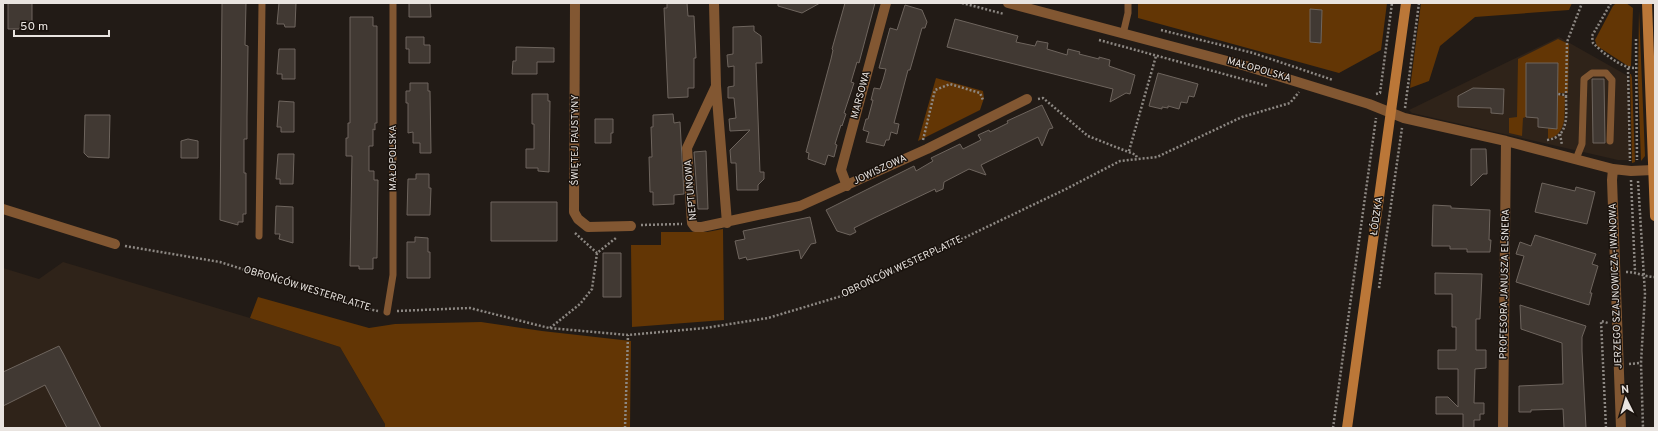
<svg xmlns="http://www.w3.org/2000/svg" width="1658" height="431" font-family="Overpass,sans-serif">
<rect width="100%" height="100%" fill="#221b16"/>
<path fill="#2f2319" d="M1559,37L1628,76L1630,160H1618L1412,113L1409,110Z
M63,262L250,318L340,347L385,424V428H3V268L39,279Z"/>
<path fill="#633605" d="M1138,3H1387L1381,50L1339,73L1138,18Z
M1421,3H1572L1569,10L1475,17L1440,46L1429,81L1410,88Z
M1616,3H1626L1633,8L1631,66H1628L1597,46L1595,40L1613,6Z
M1639,11L1645,156L1641,161L1638,80Z
M1558,39L1569,44L1568,93H1558V63H1527L1526,117L1523,118L1522,136L1509,133V118L1517,117L1518,59Z
M1630,74H1631L1632,78L1635,162L1632,163Z
M936,78L983,91L984,98L980,110L918,141Z
M1558,95L1563,96L1565,97C1564,113 1568,134 1548,139V128H1557Z
M723,229L724,320L632,327L631,245H661V232H707Z
M258,297L369,328L395,324L481,322L542,331L631,341L630,428H385V424L340,347L250,318Z"/>
<path fill="#413933" stroke="#6e655e" d="M8,3H32V29H8Z
M222,3H246L245,45L248,46L247,117V139H244V173H246V214H243V222H238V225L220,220Z
M279,3H296L295,27H285L284,24H277Z
M409,3H430L431,17H409Z
M667,3H687L688,16H694L696,58H694V88H688V97L668,98L664,8H667Z
M778,3H820L802,13L778,6Z
M845,3H875L859,63L857,62L851,82L854,83L844,113L846,114L842,126L841,125L835,144L837,145L834,157L828,155L825,165L808,159L809,153L806,152L831,59L833,50L832,49Z
M905,5L922,10L927,22L925,28H922L910,70H908L894,123L899,124L897,134L891,132L889,140H886L884,146L866,142L869,132L863,130L866,119H868L873,100H871L874,88L880,89L883,80L886,69L879,68L890,28L897,30Z
M1310,9L1322,10L1321,43L1310,42Z
M350,17H373V26H377V123H375V130L373,129V146H369V171H374V180H378L377,258H373V269H359V266H350L352,156H346V138H348V123H350Z
M955,19L1018,36L1016,42L1035,46L1037,41L1048,43L1047,49L1067,55L1068,49L1080,52L1079,54L1099,59V57L1110,60L1109,66L1135,75L1130,94L1126,93L1110,102L1113,89L947,47Z
M754,26V31L761,36L762,63H756L760,172H764V179L758,185V190H737L736,163H731L730,150L750,130L730,131L729,119L736,118L734,98H728V87L734,86V66L728,67L727,55L733,54V27Z
M406,37H424V45H430V63H409V49H406Z
M516,47L554,48V62H537V74H512L513,61H516Z
M279,49H295V79H282V74H277Z
M1526,63H1558L1557,129L1538,127V118L1526,117Z
M1158,73L1198,84L1194,97L1189,96L1187,103L1181,102L1179,109L1168,106V108L1162,107V109L1149,106Z
M1592,79H1604L1605,143H1593Z
M410,83H428V91H430L431,153H420V143H413V132L408,133V103H406V91H410Z
M1473,88L1504,89L1503,114L1491,113V108L1458,107V96Z
M532,94H548V101H550L549,172L538,171V168H526V149H534V124H532Z
M279,101L294,102V132H281V127H277Z
M1042,105L1053,128L1049,129L1042,146L1038,137L981,165L986,175L969,169L944,182L943,189L936,192L935,189L874,218L854,228L856,232L850,235L837,231L826,210L914,166L916,171L933,161L931,158L960,144L963,149L981,140L978,135L989,130L990,132L1008,123L1007,121Z
M673,114L674,123L680,122L684,194L674,195V204L653,205V192H650L649,157H652L651,127H653V115Z
M85,115H110L109,158L88,157L84,153Z
M595,119H613V133H611V143H595Z
M188,139L198,141V158H181V141Z
M1471,149H1486L1487,171V174H1483L1471,186Z
M706,151L708,209H698L694,152Z
M278,154H294L293,184H280V179H276Z
M416,174H429V188H431L430,215H407L408,179H416Z
M1542,183L1575,191L1576,187L1595,192L1587,224L1535,212Z
M491,202H557V241H491Z
M1433,205L1451,206V208L1490,210L1489,240H1491L1490,252H1467V249H1450V246H1432Z
M276,206L293,207V243L279,239L280,234H275Z
M810,217L816,243L811,244L801,259L799,250L747,260L746,257L739,259L735,241L745,239L743,231Z
M1535,235L1596,254L1592,264L1598,266L1590,293H1592L1589,305L1516,282L1524,256L1516,254L1520,242L1531,246Z
M415,237L428,238V252H430V278H407V242H415Z
M603,253H621V297H603Z
M1435,273L1482,274L1480,319H1476V350H1486V368L1475,369L1474,403H1484V414H1480V420H1474V428H1463V414H1436V397H1448L1458,407V369H1438V350H1456V327H1452V294H1435Z
M1520,305L1586,326L1582,337V351L1586,428H1564L1563,409L1531,410V412H1519V386L1563,384L1562,343L1521,329Z
M59,346L64,355L101,428H67L45,385L3,406V372Z"/>
<g fill="none" stroke-linecap="round" stroke-linejoin="round">
<path stroke="#8d8883" stroke-width="2.5" stroke-dasharray="2 2" stroke-linecap="butt" d="M962,3L1004,14
M1611,3L1592,36L1593,43C1603,53 1621,68 1635,68
M1161,30L1253,53L1333,80
M1636,39L1637,160
M1099,40L1268,86
M1628,68L1630,161
M1376,94L1380,93L1392,3
M1566,97L1567,42L1582,3
M1038,99L1043,98L1088,136L1136,155L1137,159
M1405,108L1419,3
M1560,134L1562,145
M923,140L935,90L950,84L980,93L983,100
M1547,140C1570,137 1566,114 1566,97L1565,95L1558,94
M1129,151L1156,56
M1631,180L1635,272
M1638,181L1645,294L1641,363L1643,428
M641,225L682,224
M575,233L597,253
M125,246L220,262L368,309L378,311
M1626,272C1637,272 1645,277 1655,277
M1379,288L1402,128
M397,311L470,308L549,328L628,335L705,328L768,318L845,295L1066,189L1120,161L1157,157L1242,117L1290,103L1299,92
M550,328L580,304L592,289L597,253L616,238
M1629,364L1640,363
M625,428L628,335
M1333,428L1376,118
M1606,428L1601,321L1608,323"/>
<path stroke="#825732" stroke-width="7" d="M1123,34L1128,13V3
M1576,159L1582,144L1584,79L1592,73H1606L1612,80L1610,141
M259,236L262,3
M387,312L393,275V3"/>
<path stroke="#825732" stroke-width="10" d="M575,3L574,212L578,219L588,227L631,226
M714,3L716,86L727,223
M1008,3L1246,66L1369,104L1404,118L1506,141L1613,169L1631,171L1653,170
M716,86L687,148L692,223L695,227H702L800,206L927,149L1027,99
M1613,169L1612,180L1621,428
M847,186L841,170L886,3
M3,209L115,244
M1503,428L1506,141"/>
<path stroke="#bb7738" stroke-width="10" d="M1647,3L1655,216
M1347,428L1406,3"/>
</g>
<g text-anchor="middle" dominant-baseline="central" stroke-width="3" stroke-linejoin="round" paint-order="stroke">
<g font-size="10" fill="#e9e4e0" stroke="#19120d">
<text transform="translate(1259 70) rotate(16)">MAŁOPOLSKA</text>
<text transform="translate(861 95) rotate(-75)">MARSOWA</text>
<text transform="translate(575 140) rotate(-90)">ŚWIĘTEJ FAUSTYNY</text>
<text transform="translate(393 158) rotate(-90)">MAŁOPOLSKA</text>
<text transform="translate(880 170) rotate(-25)">JOWISZOWA</text>
<text transform="translate(691 190) rotate(-95)">NEPTUNOWA</text>
<text transform="translate(1377 216) rotate(-82)">ŁÓDZKA</text>
<text transform="translate(902 267) rotate(-25)">OBROŃCÓW WESTERPLATTE</text>
<text transform="translate(1505 284) rotate(-89)">PROFESORA JANUSZA ELSNERA</text>
<text transform="translate(1616 286) rotate(-92)">JERZEGO SZAJNOWICZA-IWANOWA</text>
<text transform="translate(307 289) rotate(17)">OBROŃCÓW WESTERPLATTE</text>
</g>
</g>
<rect width="1658" height="431" fill="none" stroke="#e9e4e0" stroke-width="8"/>
<g transform="translate(1626 399) rotate(355)" stroke="#19120d" stroke-width="3" paint-order="stroke">
<path d="M0-3L7 15L0 10L-7 15Z" fill="#e9e4e0"/>
<text y="-6" font-size="11" font-weight="bold" text-anchor="middle" fill="#e9e4e0">N</text>
</g>
<path d="M14 30v6h95v-6" fill="none" stroke="#e9e4e0" stroke-width="2"/>
<text x="20" y="30" font-size="12" fill="#e9e4e0" stroke="#19120d" stroke-width="3" paint-order="stroke">50 m</text>
</svg>
